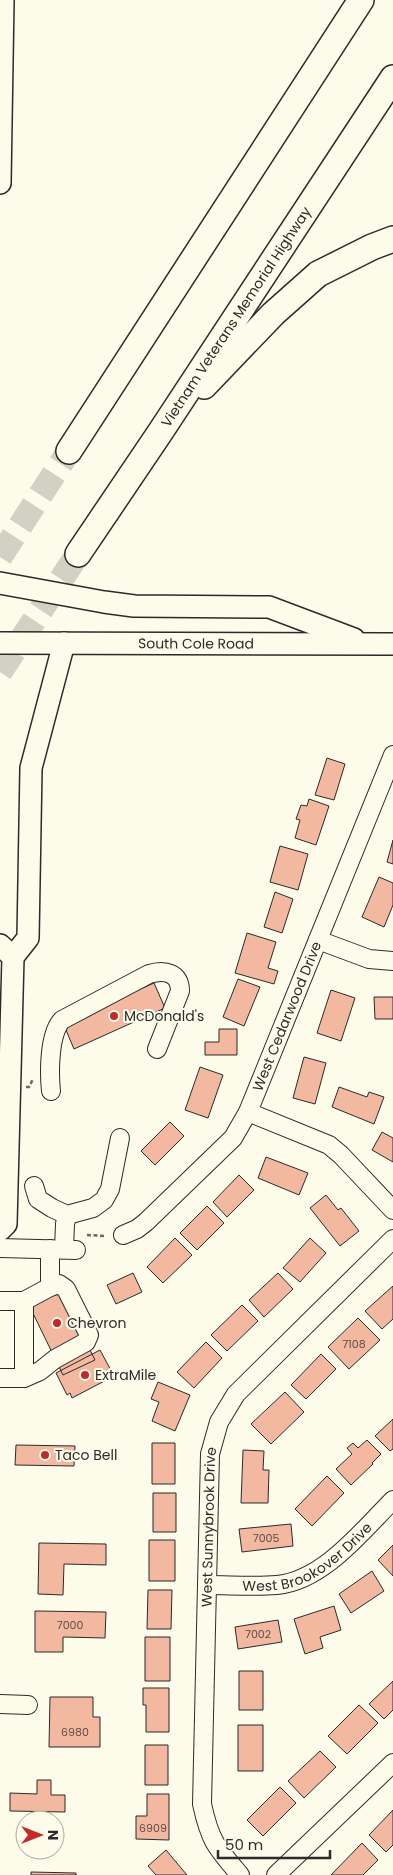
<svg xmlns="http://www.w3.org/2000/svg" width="393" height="1875" font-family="Poppins,sans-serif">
<rect width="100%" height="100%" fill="#fdfbea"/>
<path fill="#f2b8a0" stroke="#2b2b2b" d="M327,758L345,764L334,800L315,795Z
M309,799L329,806L316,845L295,838L300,820L296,819L301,805L307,806Z
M393,840V864L387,862Z
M280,846L308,854L298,890L270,882Z
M379,877L393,883V905L384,927L362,917Z
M275,892L293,899L282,933L264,927Z
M247,933L276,942L268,968L278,971L274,984L235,973Z
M238,979L260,987L244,1026L223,1017Z
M154,983L165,1008L74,1049L63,1023Z
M331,990L355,998L341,1041L317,1033Z
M374,997H393V1019H375Z
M219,1029H237V1055H205V1042H219Z
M304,1057L326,1063L315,1104L293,1098Z
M200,1067L223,1075L208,1118L185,1110Z
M339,1087L367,1097L369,1092L384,1097L374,1124L332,1107Z
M170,1122L184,1136L155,1165L141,1151Z
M382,1132L393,1138V1162L372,1150Z
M266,1157L308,1173L299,1195L258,1178Z
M239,1175L254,1190L227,1217L213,1202Z
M326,1195L338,1210L341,1208L359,1231L340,1246L310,1208Z
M207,1206L224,1223L197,1250L180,1233Z
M175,1238L192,1255L163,1283L147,1267Z
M310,1238L326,1253L300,1282L283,1268Z
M133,1273L142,1292L116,1304L107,1285Z
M278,1273L293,1289L264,1317L249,1300Z
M393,1286V1319L382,1329L365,1311Z
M59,1288L95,1360L63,1375L28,1303Z
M242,1305L258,1321L227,1351L211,1335Z
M358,1318L380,1340L349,1369L328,1347Z
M206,1342L222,1358L194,1388L177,1372Z
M100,1350L114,1376L72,1398L70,1393L67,1395L56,1373Z
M321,1354L336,1369L306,1399L291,1385Z
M158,1382L190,1395L175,1431L152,1421L159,1402L151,1399Z
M285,1392L304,1412L271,1444L251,1424Z
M393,1419V1449L390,1451L375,1436Z
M367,1440L381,1454L372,1463L373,1464L351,1485L336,1469L352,1454L347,1448L353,1443L358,1448Z
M152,1443H175V1484H152Z
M16,1445L75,1446L74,1466L15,1465Z
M243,1450L264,1451L263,1470H269L268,1503H241Z
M327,1476L344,1493L312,1526L295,1509Z
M153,1493H176V1532H153Z
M291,1524L293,1546L242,1552L239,1529Z
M149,1540H175V1581H149Z
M39,1543L106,1544V1565L64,1564L63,1595L38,1594Z
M393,1545V1576L378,1560Z
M372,1571L384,1591L351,1613L339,1594Z
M148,1590H172L171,1629H147Z
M334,1606L341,1630L320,1637L323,1648L305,1654L294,1619Z
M35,1611L106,1612L105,1638L63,1637V1652H35Z
M278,1620L282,1642L238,1649L235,1627Z
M145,1637H170V1681H145Z
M239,1671H263V1710H239Z
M393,1681V1710L384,1719L369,1704Z
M143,1688H169V1732H146V1705H143Z
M50,1697H93V1717H100V1747H49Z
M359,1705L378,1723L347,1754L328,1736Z
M238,1725H263V1771H238Z
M145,1745H168V1785H145Z
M320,1751L336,1767L304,1798L288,1781Z
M37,1780H51V1795H65V1812L10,1811V1793L37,1794Z
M280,1787L296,1803L263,1836L247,1820Z
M147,1794H169V1840L136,1839V1816H147Z
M393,1810V1845L386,1852L369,1835Z
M362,1843L378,1860L363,1875H331Z
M166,1850L187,1875H156L148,1866Z
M31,1872L76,1873V1875H31Z"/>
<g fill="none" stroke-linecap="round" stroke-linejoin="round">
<path stroke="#d3d1c4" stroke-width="25" stroke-dasharray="25 12" stroke-linecap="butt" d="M0,557L69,451
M0,672L78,554"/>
<g stroke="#2b2b2b" stroke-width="20">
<g id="minor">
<path d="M318,940L369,959L393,961"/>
<path d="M51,1091C49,1072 49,1034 62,1020L149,974C165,969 180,973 180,991L157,1049"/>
<path d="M248,1112L329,1145L341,1155L393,1210"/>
<path d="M34,1186L38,1199L52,1208L67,1215L93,1208L104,1200L110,1189L120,1138"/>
<path id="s1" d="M123,1235L137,1229L146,1222L233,1138L248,1112L393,755"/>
<path d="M0,1248L76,1250"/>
<path d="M64,1249L65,1224L67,1215"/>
<path d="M0,1301H24L50,1287V1249"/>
<path d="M0,1378H24V1301"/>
<path d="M24,1378L40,1371L55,1359L86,1342L89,1335L66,1289L59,1284L50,1287"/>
<path id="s2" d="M207,1585C230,1585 254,1587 277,1585C323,1581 362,1531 393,1500"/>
<path d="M0,1704L28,1705"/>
<path id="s3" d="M240,1875C216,1847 210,1841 202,1804L210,1454L219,1422L236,1394L393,1239"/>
<path d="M276,1875L393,1763"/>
</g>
</g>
<g stroke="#2b2b2b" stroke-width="24">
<g id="major">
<path d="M0,183L3,0"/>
<path d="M0,583L104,602L134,606L269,607L354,639"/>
<path id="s4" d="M0,643L393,644"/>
<path d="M0,945L13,957L6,1224L0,1230"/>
<path d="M13,957L28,938L31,768L64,643"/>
</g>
</g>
<g stroke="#2b2b2b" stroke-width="28">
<g id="highway">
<path d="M204,386L273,314L318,274L372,247L393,239"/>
<path d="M69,451L361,0"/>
<path id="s5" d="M78,554L161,431L393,78"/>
</g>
</g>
<path stroke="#6a6964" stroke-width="2.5" stroke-dasharray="4 2.5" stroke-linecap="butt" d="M26,1087H29L33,1079
M87,1235L106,1236"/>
<use href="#minor" stroke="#fdfbea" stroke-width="18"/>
<use href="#major" stroke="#fdfbea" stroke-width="21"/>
<use href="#highway" stroke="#fdfbea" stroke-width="25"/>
</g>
<g fill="#c62828" stroke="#fdfbea" stroke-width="2">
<circle cx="114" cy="1016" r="5"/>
<circle cx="57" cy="1323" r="5"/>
<circle cx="85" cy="1375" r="5"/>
<circle cx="45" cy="1455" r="5"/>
</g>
<g text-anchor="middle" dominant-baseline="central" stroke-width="4" stroke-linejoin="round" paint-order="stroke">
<g font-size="11" fill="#5d4e48">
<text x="354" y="1344">7108</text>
<text x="266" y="1538">7005</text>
<text x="70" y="1625">7000</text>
<text x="258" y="1634">7002</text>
<text x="75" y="1732">6980</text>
<text x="153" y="1828">6909</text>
</g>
<g font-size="14" fill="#2b2b2b" stroke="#fdfbea">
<text stroke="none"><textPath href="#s5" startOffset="285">Vietnam Veterans Memorial Highway</textPath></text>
<text stroke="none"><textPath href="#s4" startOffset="196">South Cole Road</textPath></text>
<text stroke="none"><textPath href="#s1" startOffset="281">West Cedarwood Drive</textPath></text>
<text stroke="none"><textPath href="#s3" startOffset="359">West Sunnybrook Drive</textPath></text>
<text stroke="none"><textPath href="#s2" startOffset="109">West Brookover Drive</textPath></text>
</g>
<g font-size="14" fill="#2b2b2b" stroke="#fdfbea" text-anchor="start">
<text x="124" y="1016">McDonald's</text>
<text x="67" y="1323">Chevron</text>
<text x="95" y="1375">ExtraMile</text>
<text x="55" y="1455">Taco Bell</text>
</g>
</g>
<g transform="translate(40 1835) rotate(90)"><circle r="24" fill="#fdfbea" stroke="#a9a89e"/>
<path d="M0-4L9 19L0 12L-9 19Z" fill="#c62828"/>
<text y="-8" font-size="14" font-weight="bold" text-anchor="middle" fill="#2b2b2b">N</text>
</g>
<path d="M218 1850v8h112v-8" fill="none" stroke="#2b2b2b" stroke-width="2.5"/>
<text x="225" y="1850" font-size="15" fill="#2b2b2b" stroke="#fdfbea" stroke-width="4" paint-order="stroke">50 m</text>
</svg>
